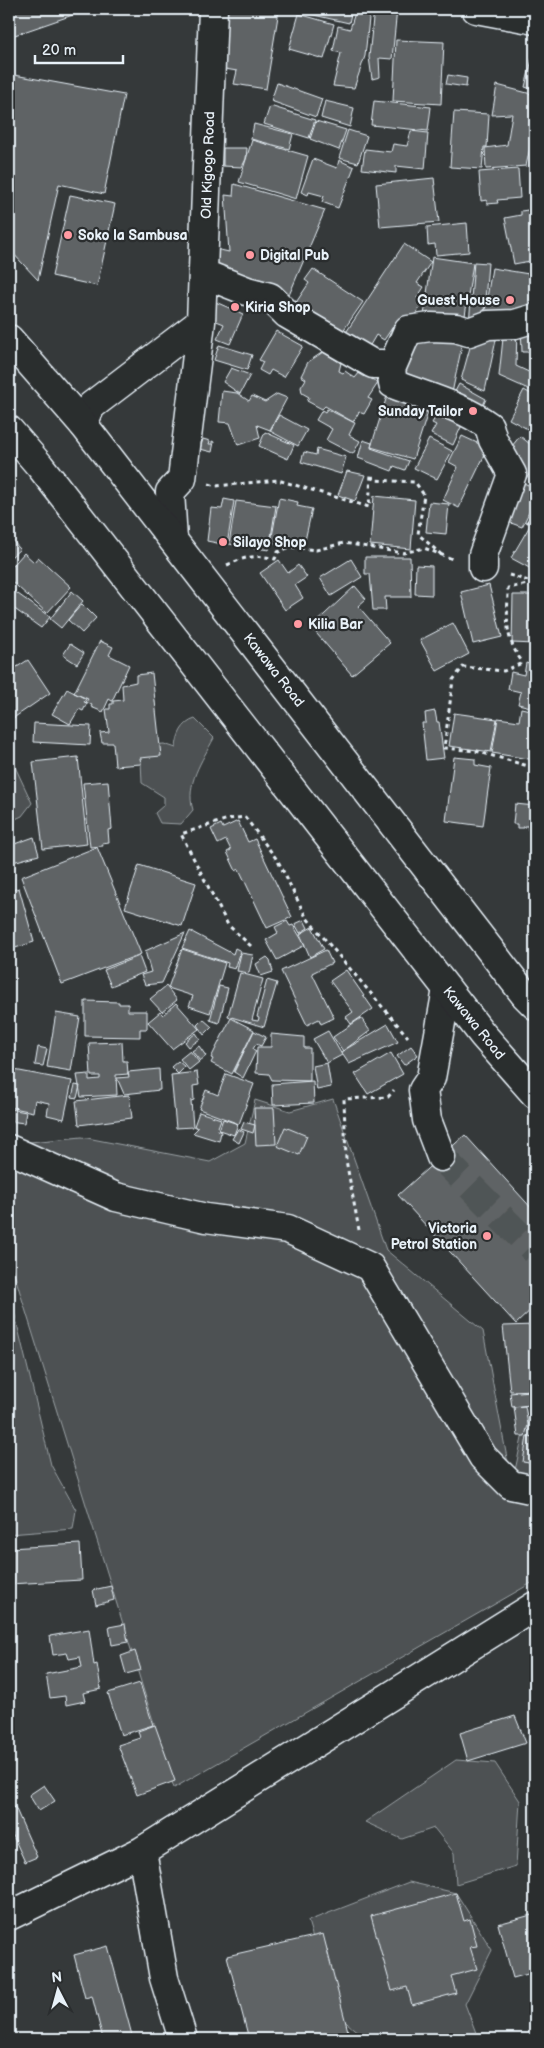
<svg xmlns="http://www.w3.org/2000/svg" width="544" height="2048" font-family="'Balsamiq Sans',sans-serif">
<rect width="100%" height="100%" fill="#35393a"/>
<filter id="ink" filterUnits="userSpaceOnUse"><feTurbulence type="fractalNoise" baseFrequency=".02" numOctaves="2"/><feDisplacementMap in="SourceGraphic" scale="10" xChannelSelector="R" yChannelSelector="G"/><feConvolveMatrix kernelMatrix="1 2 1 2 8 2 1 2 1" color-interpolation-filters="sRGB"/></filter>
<g filter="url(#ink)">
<path fill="#4d5152" stroke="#9aa1a5" d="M195,719L214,738C202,761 185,784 193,810L181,824L160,823L155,813L164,805V797L142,783L141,760L151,745L164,744L176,748C177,735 182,723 195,719Z
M9,754L32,803L22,816L9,822Z
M333,1099L386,1250L483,1331L510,1474L514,1475L535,1378V1581L174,1788L9,1257V1144L82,1137L210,1162L245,1143L255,1100L290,1111Z
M9,1299L12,1303L51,1465L76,1510L73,1529L9,1534Z
M456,1760L495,1763L520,1801L516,1866L456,1884L454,1853L434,1828L402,1839L365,1822Z
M409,1882L456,1893L492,1950L465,2004L478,2038L476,2039H366L335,2013L308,1921Z"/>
<path fill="#5f6365" stroke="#e8f1f8" d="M9,9H90L9,37Z
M223,9L279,10L266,89L234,84L237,71L213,67Z
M287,9H352L349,23Z
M356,9H370L365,56L354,88L333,86L341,53L333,51L338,26L350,29Z
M374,9H397L392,59L379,58L380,77L372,79L369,57Z
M299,14L334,24L324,59L289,49Z
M396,40L444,42L441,104L393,101Z
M535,48V90L525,87Z
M9,74L124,95L104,194L59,184L38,280L9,249Z
M448,75L467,78L466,87L446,84Z
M277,83L322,99L316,117L271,101Z
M497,85L535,95V125L526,166L486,169L485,148L507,145L512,114L492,115Z
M325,101L354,108L350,127L321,118Z
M374,101L431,107L428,131L371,125Z
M270,106L315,120L309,138L264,124Z
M454,112L489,114L487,147H484L482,169L450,167Z
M316,121L346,130L339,150L310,139Z
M254,124L293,134L289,149L251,139Z
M348,130L367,136L358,163L339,158Z
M411,131L428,133L425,169L396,166V173L362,169L365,149L391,152L393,144L407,146Z
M252,140L308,156L296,199L239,182Z
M223,148H247L246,159L242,167L223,166Z
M313,159L337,168L339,160L354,167L338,208L322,202L324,196L309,192L308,195L301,192Z
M518,169L520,198L497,200L498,203L487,204V200L481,201L479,172Z
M434,178L439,222L380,227L376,184Z
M234,184L325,210L287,300L212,270L211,248L229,252L225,195L233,196Z
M70,195L115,204L97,286L52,276Z
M535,209V263L530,264V261L514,264L505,218L521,215V211Z
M467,223L469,252L436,255L435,244L428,245L427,227Z
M404,244L431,262L417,283L424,287L417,298L423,303L409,326L398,319L384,340L376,335L366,352L343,337Z
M432,257L473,263L463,329L423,323Z
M474,262L488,263L483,325L469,324Z
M492,268L535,275L530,316H484Z
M313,269L363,302L338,338L293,307L309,283L305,280Z
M211,300L243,314L230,344L217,339L224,324L209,318Z
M535,323V352H522L521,324Z
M504,329H517L516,366L535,375V392L499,376Z
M276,331L303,346L284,377L271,370L268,375L259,370L263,362L259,360Z
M413,332L463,340L451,398L398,375Z
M484,335L496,340L485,391L461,380L472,340Z
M219,345L252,355L247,370L214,360Z
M323,352L341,363L339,371L343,373L345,371L355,378L360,372L378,383L368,398L372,400L364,414L359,412L353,422L325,406L322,409L307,401L309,397L302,393L301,387L306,379L301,376L308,362Z
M231,368L250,375L240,394L223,382Z
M459,384L486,399L479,414L450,401Z
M524,390L535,396V433L509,419Z
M222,391L237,393L249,401L252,396L265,402L277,394L287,398L270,430L257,425L260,438L238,445L230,423L219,422Z
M387,396L409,402L408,406L428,412L413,459L371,447Z
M442,406L465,418L453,445L431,434L436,425L432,423Z
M327,409L355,423L349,435L360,441L353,454L326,440L332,429L316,420L322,410L325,412Z
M279,415L307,430L298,446L270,431Z
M265,432L294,445L288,459L259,446Z
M462,436L488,448L459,508L443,500L458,467L449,462Z
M520,436L535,448V467L525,480L504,456Z
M203,439L210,441L209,444H212V441L214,442L212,452L200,449Z
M429,439L452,451L437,479L414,468Z
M363,440L372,443L371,448L409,461L405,470L394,466L392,471L358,458Z
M317,449L346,457L341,474L301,462L304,452L316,455Z
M347,471L365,475L355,501L338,495Z
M517,480L535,488V500L522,527L500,519Z
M374,496L415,500L411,549L370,545Z
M279,498L298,502L297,506L312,509L304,545L289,542L288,546L271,542Z
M224,499L234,501L227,545L207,541L211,508L222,509Z
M236,501L276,506L269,550L229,544Z
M429,502L449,504L446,534L426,532Z
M535,517V571L511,558Z
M9,537L20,549L11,557L9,554Z
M24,553L34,562L38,557L71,587L47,613L9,579V570Z
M365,557H410L411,597H385L386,610H373L370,574H365Z
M351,559L362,577L331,596L320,578Z
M279,560L288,573L298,565L307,577L295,585L303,598L285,610L260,573Z
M416,565L432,566V595L415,594Z
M489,585L502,637L473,644L461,592Z
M355,586L366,599L358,606L390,643L352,675L311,627Z
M11,589L50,617L41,628L9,605V592Z
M72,591L83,601L61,628L50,619Z
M513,595H535V644L512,643Z
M82,604L96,618L82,633L68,620Z
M453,623L469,654L437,671L420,640Z
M100,641L113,647L109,655L129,665L112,701L109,699L103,712L91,707L92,705L86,702L88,699L74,693Z
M70,644L84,653L77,664L63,655Z
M28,660L50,693L12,719L9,715V672Z
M526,663L535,666V708L518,704L521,692L508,689L511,672L524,675Z
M152,673L161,756L140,758L141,764L115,766L113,743H102L100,733L109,732L106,709H110V704H113V701L123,700L122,685L136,682V675Z
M67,689L86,699L84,702L87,703L83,711L79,709L70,724L52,714Z
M521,708L535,711V760L492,753L498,718L519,721Z
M435,711L437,722H439L444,758L426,760L422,723H426L425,713Z
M454,713L497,719L491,752L449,746Z
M34,723L91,726L90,745L33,742Z
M78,757L87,844L43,849L33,762Z
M454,757L475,759V765L491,768L483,826L446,821Z
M108,781L112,829L108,830L109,842L102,843L103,846L90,847L83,783Z
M515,804L535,806V829L528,830V826H524V828H517V824H513Z
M238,821L248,842L255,839L292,917L267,928L239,869L236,871L227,852L231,850L226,840L218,844L211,829L221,824L223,828Z
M34,837L39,855L9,863V846Z
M97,847L141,954L62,984L21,877Z
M139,865L196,883L182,926L125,908Z
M19,888L34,942L9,950V891Z
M304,920L308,928L300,933L295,924Z
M287,921L290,926L293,925L305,945L277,960L266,940L278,933L275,927Z
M312,927L324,949L310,957L300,934Z
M190,931L233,954L235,948L241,951L235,969L227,967L228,963L182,948Z
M185,933L162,983L145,985L141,975L151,972L145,951Z
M182,949L225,963L210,1013L189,1006L193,996L168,988Z
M326,950L332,963L312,973L334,1018L321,1024L319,1019L307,1025L281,971Z
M241,953L253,955L249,973L237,971Z
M139,956L145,972L111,986L104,970Z
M267,957L270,960L273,972L261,976L256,964Z
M346,970L373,1009L351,1024L346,1017L353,1012L330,981Z
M240,973L263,979L252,1020L258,1021L259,1018L257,1017L267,980L277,983L264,1027L228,1016Z
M166,986L177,1000L162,1012L150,999Z
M219,986L228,988L219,1023L210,1020Z
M85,1001L119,1002V1004H128V1011H147V1029H140V1037L85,1036Z
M176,1003L199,1029L172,1049L148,1022L160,1012L163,1015Z
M56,1013L80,1017L71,1071L47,1067Z
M231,1018L254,1030L232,1074L211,1063L213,1059L211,1058Z
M361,1018L370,1031L343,1051L333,1037Z
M203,1019L212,1027L204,1035L197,1025Z
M388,1024L398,1042L349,1064L341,1052Z
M254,1031L266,1037L261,1046L256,1044L253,1049L256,1051L243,1078L234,1072Z
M328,1031L342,1055L327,1063L313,1039Z
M196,1033L200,1039L189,1047L185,1042Z
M271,1034L304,1037V1048H310V1081L272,1080L269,1074L256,1073L257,1047H271Z
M122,1042L123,1061H127L128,1074L116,1075L117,1095L81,1097L77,1075L89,1074V1080L100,1079V1076H91L89,1043Z
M199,1046L206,1056L200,1061L192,1051Z
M411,1046L418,1055L404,1065L397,1056Z
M38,1047L47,1049L43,1066L35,1065Z
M190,1051L199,1062L189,1070L180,1059Z
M391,1053L403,1074L368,1094L355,1074Z
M178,1061L185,1067L178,1074L171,1067Z
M327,1063L331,1087L317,1090L313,1066Z
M9,1069L72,1081L64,1119L47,1115L49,1103L35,1100L33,1112L9,1107Z
M159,1069L160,1090L124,1094L117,1078L129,1077L128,1072Z
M197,1072L199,1085L193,1086L194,1100L191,1101L193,1127L176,1128L171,1075Z
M226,1074L254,1084L239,1124L199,1109L206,1090L218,1095Z
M313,1081L314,1103L273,1105L272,1084Z
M75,1085L80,1086L77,1098L72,1097Z
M129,1095L132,1118L79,1125L76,1101Z
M254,1108H274L276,1144L256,1145Z
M10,1109L26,1112L24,1123L9,1121Z
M199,1112L221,1119L217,1130L221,1132L219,1141L193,1133L198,1128L194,1126Z
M223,1119L238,1124L234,1135L219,1130Z
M244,1122L255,1125L253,1133L241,1129Z
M285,1127L307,1136L299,1155L277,1146Z
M238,1129L244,1132L239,1143L232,1139Z
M465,1135L535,1212V1306L516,1324L398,1195Z
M535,1325V1390L510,1391L503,1326Z
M529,1391L530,1405L512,1407L510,1393Z
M525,1406L528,1425L525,1436H518L514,1407Z
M527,1436L535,1437V1464L523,1462Z
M80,1544L82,1580L9,1584V1548Z
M111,1586L114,1600L96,1605L93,1590Z
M125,1624L128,1642L112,1645L109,1627Z
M89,1629L94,1665L97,1664L101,1689L83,1693L85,1701L66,1705L65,1696L50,1698L46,1674L82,1667L80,1657L69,1659L67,1653L53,1655L50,1636Z
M135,1651L141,1670L126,1674L121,1656Z
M140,1683L153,1725L121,1735L108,1693Z
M515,1716L526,1743L468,1761L460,1733Z
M155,1725L175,1781L137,1795L118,1745L140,1738L138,1731Z
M44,1785L55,1801L39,1811L29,1795Z
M15,1807L37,1857L25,1862L9,1827V1810Z
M456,1893L464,1921L470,1919L477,1946L470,1947L477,1969L451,1976L456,1993L412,2005L407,1987L392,1991L371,1916Z
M535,1914V1972L513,1978L498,1924Z
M323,1934L350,2039H249L227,1956Z
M108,1946L133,2039H103L92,1996L85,1998L74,1955Z"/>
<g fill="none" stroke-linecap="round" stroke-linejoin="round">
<path stroke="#505556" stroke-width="28" stroke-dasharray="28 14" stroke-linecap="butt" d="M441,1157L535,1251"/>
<g stroke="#e8f1f8" stroke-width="31">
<path id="minor" d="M476,9L535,20
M204,274L247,291L270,297L287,314L373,364H382L391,369L393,384C426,397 460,405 489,426L493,440L512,474L483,555V568
M391,369L408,330L431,327L456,328L469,332L488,325L515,324L535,318
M83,424L91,406L201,322
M173,540L170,492L182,479L201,322L213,9
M9,1149L116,1197L206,1218L288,1229L370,1267L483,1457L511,1485L535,1490
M441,1157L427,1120L423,1090L431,1078L447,989
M142,1851L164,1978L183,2039
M9,1916L142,1851L535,1606"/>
</g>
<g stroke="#e8f1f8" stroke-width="31">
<path id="major" d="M9,339L83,424L525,995L535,1005
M9,430L40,466L483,1035L535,1094"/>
</g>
<path stroke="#e8f1f8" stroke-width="3" stroke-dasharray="4 4" stroke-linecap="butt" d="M209,484L216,486L278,480L369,507L371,474L374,480L415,482L424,495L418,534L444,557
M527,523L535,511
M227,565C245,557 256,554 275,559L278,552L290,547L316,550L344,543L403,553L424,548L455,560
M509,575L535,583
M533,583L508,588C508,617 503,635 521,660L520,664L504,671L463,667L453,680L444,748L476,751L535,768
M251,946L228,925L181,834L228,819L245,817L278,861L306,917L408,1037
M359,1230L346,1160L344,1099L388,1097L394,1090"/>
<use href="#minor" stroke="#2a2d2e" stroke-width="28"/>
<use href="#major" stroke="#2a2d2e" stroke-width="28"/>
</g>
</g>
<g fill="#ff9aa2" stroke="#2a2d2e" stroke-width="2">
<circle cx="68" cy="235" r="5"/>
<circle cx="250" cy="255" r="5"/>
<circle cx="510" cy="300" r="5"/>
<circle cx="235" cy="307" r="5"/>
<circle cx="473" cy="411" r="5"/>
<circle cx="223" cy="542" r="5"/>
<circle cx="298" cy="624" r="5"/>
<circle cx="487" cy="1236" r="5"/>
</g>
<g text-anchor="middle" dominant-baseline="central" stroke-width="4.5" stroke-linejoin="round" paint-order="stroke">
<g font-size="14" fill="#e8f1f8" stroke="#2a2d2e">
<text transform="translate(208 165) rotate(-88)">Old Kigogo Road</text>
<text transform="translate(274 670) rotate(52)">Kawawa Road</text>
<text transform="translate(474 1023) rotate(51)">Kawawa Road</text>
</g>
<g font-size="14" font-weight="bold" fill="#e8f1f8" stroke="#2a2d2e" text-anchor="start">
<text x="78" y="235">Soko la Sambusa</text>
<text x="260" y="255">Digital Pub</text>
<text x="500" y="300" text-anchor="end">Guest House</text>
<text x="245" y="307">Kiria Shop</text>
<text x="463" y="411" text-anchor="end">Sunday Tailor</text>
<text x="233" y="542">Silayo Shop</text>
<text x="308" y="624">Kilia Bar</text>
<text x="477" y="1228" text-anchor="end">Victoria<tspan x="477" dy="16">Petrol Station</tspan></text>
</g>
</g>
<rect width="544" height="2048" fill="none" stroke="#2a2d2e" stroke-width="30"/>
<rect x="15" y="15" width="514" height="2018" fill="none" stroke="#e8f1f8" stroke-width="2" filter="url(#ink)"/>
<g transform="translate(58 1990) rotate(354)" stroke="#2a2d2e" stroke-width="4" paint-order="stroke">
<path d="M0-4L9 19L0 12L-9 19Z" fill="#e8f1f8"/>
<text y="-8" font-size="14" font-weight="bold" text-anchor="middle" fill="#e8f1f8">N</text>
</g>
<path d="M35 55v8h88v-8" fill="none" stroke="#e8f1f8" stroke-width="2.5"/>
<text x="42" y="55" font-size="15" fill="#e8f1f8" stroke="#2a2d2e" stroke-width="4" paint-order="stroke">20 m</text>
</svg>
